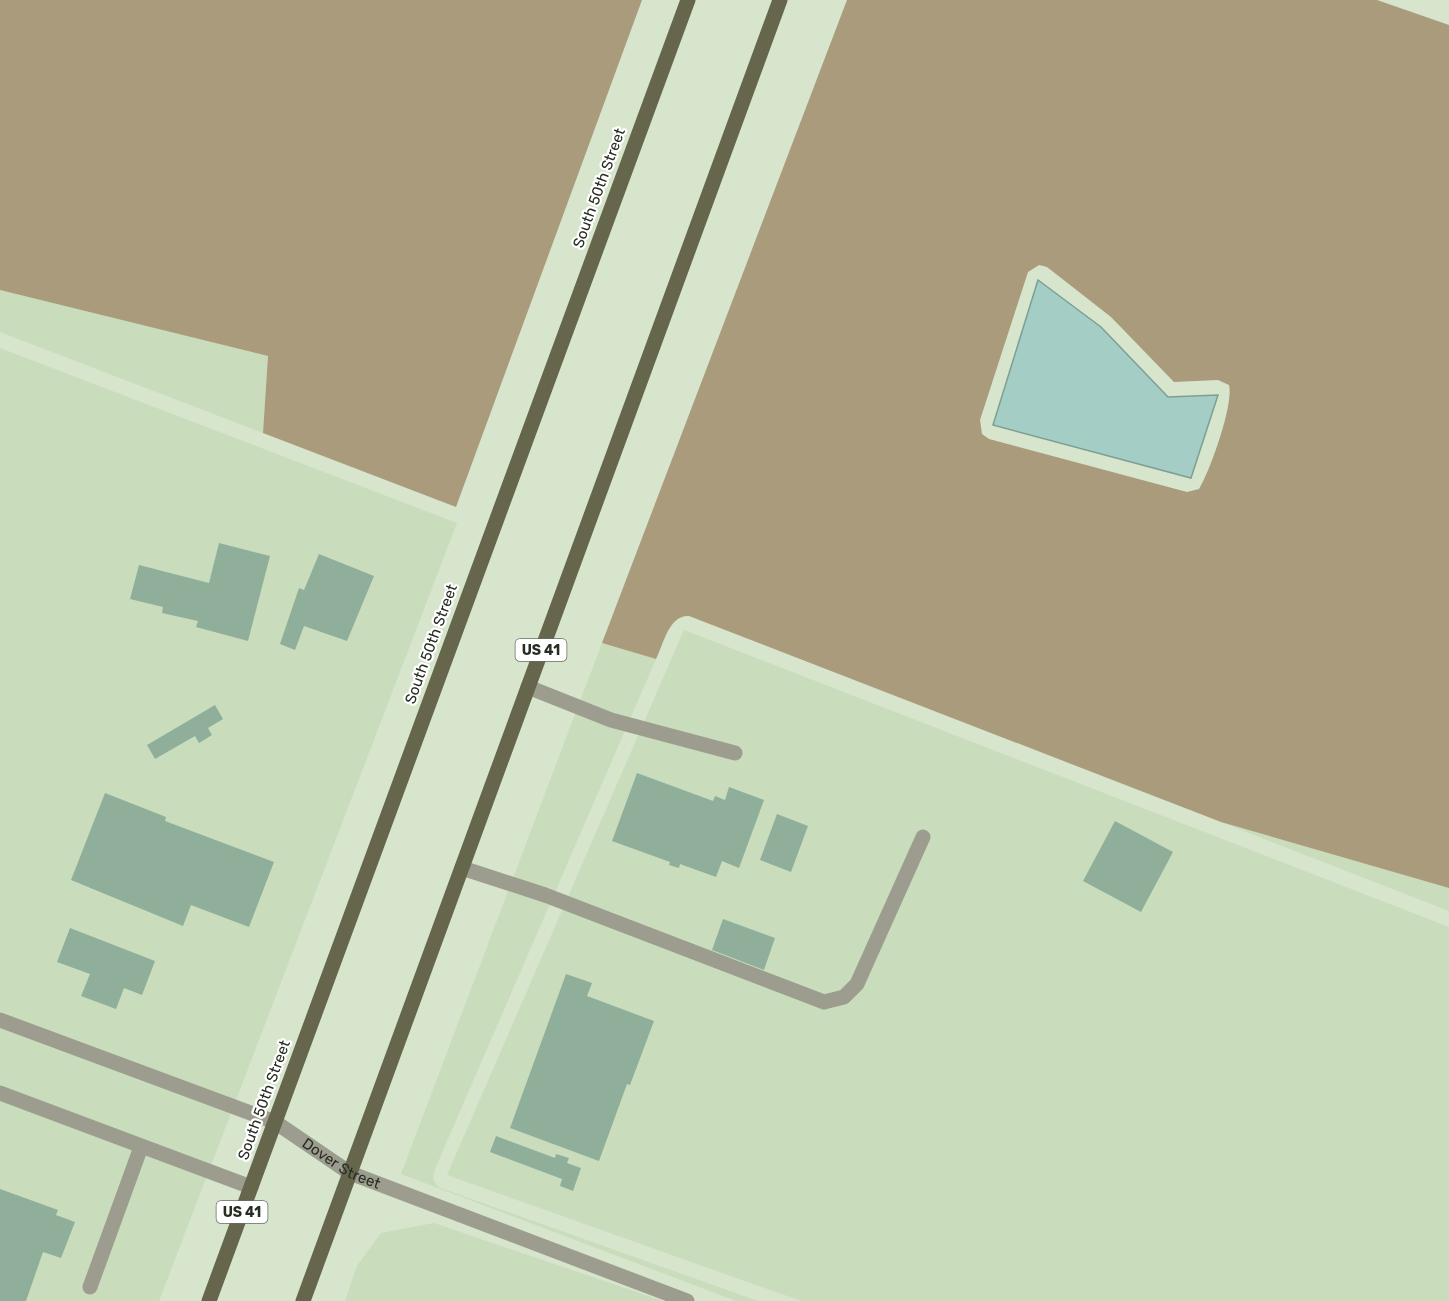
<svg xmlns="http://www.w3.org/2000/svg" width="1449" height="1301" font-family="Rubik,sans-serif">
<rect width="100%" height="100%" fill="#d6e5cb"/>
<path fill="#c9dcbc" d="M0,290L268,356L263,433L0,332Z
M0,348L457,523L159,1301H0Z
M684,630L1449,927V1301H801L447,1175Z
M602,643L656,659L435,1169L433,1179L438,1187L758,1301H736L401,1174Z
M1221,822L1449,888V911Z
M434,1223L663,1301H345L357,1266L381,1233Z"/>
<path fill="#aa9b7d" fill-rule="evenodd" d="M0,0H642L456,507L263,433L268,356L0,290Z
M847,0H1377L1449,25V888L1221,822L689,616C669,615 664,643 656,659L602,643ZM1039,265L1047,267L1111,317L1174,382L1218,380L1229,385C1234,404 1210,471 1199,489L1187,492L989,439L982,434L980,420L1028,272Z"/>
<path fill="#a4cec5" stroke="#7e9e94" stroke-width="1.5" d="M1038,280L1101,327L1168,397L1218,395L1191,478L993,425Z"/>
<path fill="#8faf9b" d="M219,543L270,556L248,641L196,627L198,621L162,613L163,607L130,599L139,565L209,583Z
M319,554L374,576L347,641L304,626L295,650L280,644L299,588L304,590Z
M215,705L223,719L208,728L212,735L199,743L195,736L155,759L147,745Z
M637,773L713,801L715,796L725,800L729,787L764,800L739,868L722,861L716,877L680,864L679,868L669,865L670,862L612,841Z
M105,793L166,817L165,821L274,862L249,927L191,905L183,926L71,880Z
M777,814L808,826L791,872L760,860Z
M1115,821L1173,852L1141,912L1083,881Z
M723,919L775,938L764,970L712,950Z
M70,928L155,961L142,995L124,988L116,1009L81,996L90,974L57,962Z
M566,974L592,983L587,996L654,1021L630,1085L627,1084L599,1161L510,1128Z
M496,1136L555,1158L556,1154L569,1158L567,1163L581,1168L573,1191L560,1186L562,1179L490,1152Z
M0,1189L58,1210L56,1215L75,1222L61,1258L43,1252L26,1301H0Z"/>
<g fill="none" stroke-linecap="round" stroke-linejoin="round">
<path stroke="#9d9d8f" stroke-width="15" d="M528,687L611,720L735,753
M462,868L545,895L824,1002L844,997L857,984L923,837
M0,1093L251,1187
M90,1287L141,1147"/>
<path stroke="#9d9d8f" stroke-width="15" id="s1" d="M0,1020L275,1122L350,1173L687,1301"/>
<path stroke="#66664c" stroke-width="15" d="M209,1301L688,0
M303,1301L780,0"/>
</g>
<g text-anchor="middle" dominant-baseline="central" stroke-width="4.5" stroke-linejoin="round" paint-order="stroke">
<g fill="#fff" stroke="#686c65" stroke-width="1.5">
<rect x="515.5" y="639" width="51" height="22" rx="4.5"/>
<rect x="216.5" y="1201" width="51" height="22" rx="4.5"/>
</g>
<g font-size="14" font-weight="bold" fill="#272d23">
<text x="541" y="650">US 41</text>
<text x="242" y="1212">US 41</text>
</g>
<g font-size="15" fill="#272d23" stroke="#fff">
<text transform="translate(599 188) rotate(-70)">South 50th Street</text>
<text transform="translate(431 644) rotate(-70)">South 50th Street</text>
<text transform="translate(264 1100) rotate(-70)">South 50th Street</text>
<text stroke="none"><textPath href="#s1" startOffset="372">Dover Street</textPath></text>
</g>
</g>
</svg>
